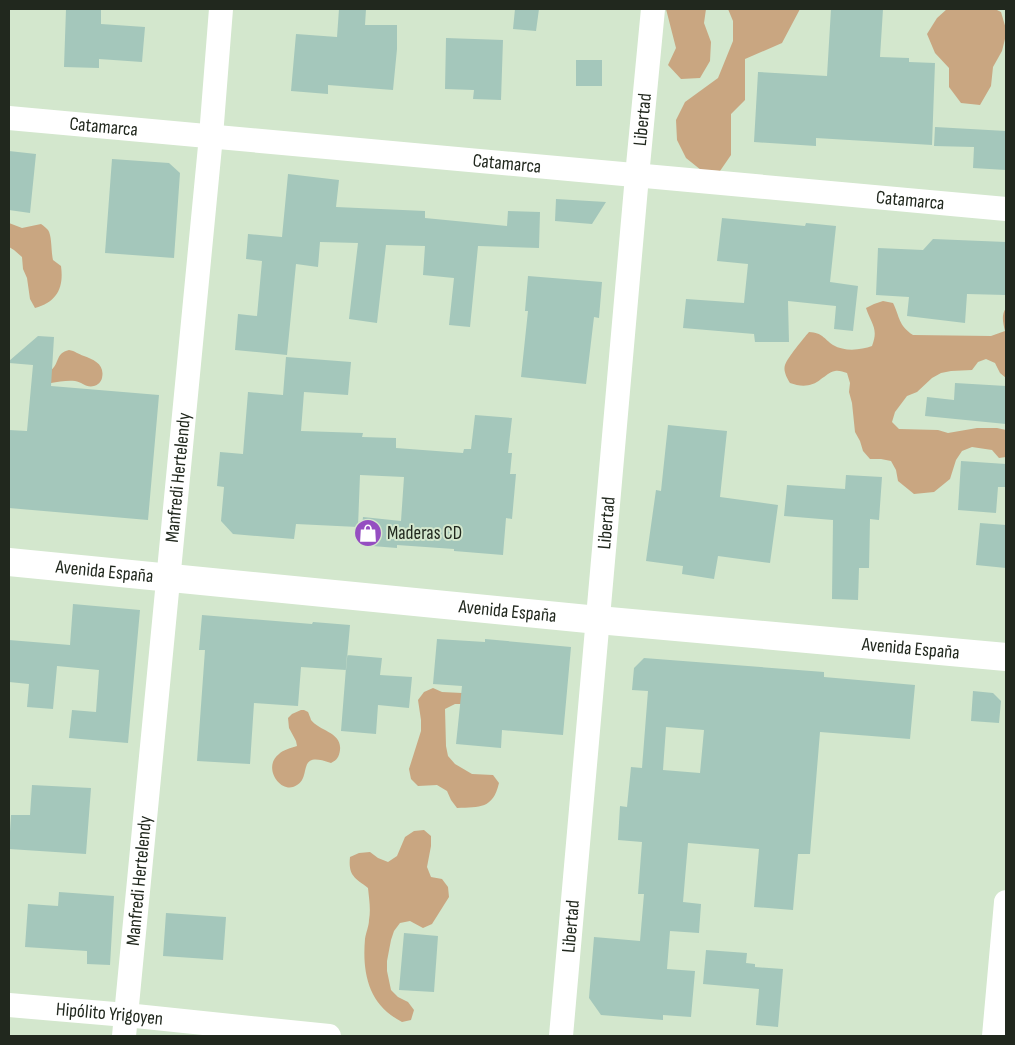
<svg xmlns="http://www.w3.org/2000/svg" width="1015" height="1045" font-family="'Sofia Sans Condensed',sans-serif">
<rect width="100%" height="100%" fill="#d3e7cd"/>
<path fill="#c9a681" d="M666,9H706L704,23L711,42L710,61L700,78L681,79L668,65L676,48Z
M728,9H800L782,43L745,59V100L731,114V155L720,171L701,170L686,158L677,140L676,120L685,102L718,78L733,41V21Z
M947,9H995L1001,12L1006,29V35L1002,51L993,67L991,86L980,105L961,103L949,87V68L935,53L927,34L937,18Z
M9,223L22,228L41,224C44,226 46,228 48,230C52,235 51,252 53,260L61,266C64,288 57,302 35,308L30,299L27,278L23,269L22,257L14,250L9,247Z
M883,301L893,303C900,317 898,325 913,335L991,336L1005,331C1003,323 1001,315 1006,308V378L1000,373L995,363L986,359L978,362L972,370L951,371L941,373L932,378L917,392L907,396L895,412L892,422L899,429L938,430L948,433L977,428H997L1006,430V457L999,458L992,450L972,447L962,451L956,460L950,479L934,492L914,494L898,481L896,470L891,461L881,459H870L863,451L860,441L855,432L852,403L849,392L850,383L847,373C843,372 839,370 835,371C829,372 826,376 821,379C812,387 801,387 790,383C787,378 783,371 785,365C788,357 803,339 809,332C823,333 823,338 833,345C845,352 861,350 872,346C879,328 871,324 866,308L874,304Z
M69,350C75,351 78,354 84,356C94,360 105,364 102,378C101,382 98,385 94,386C86,388 82,382 75,381C67,380 58,382 51,383L50,371C60,364 55,353 69,350Z
M433,688L442,692L462,693L465,704H455L445,709L446,746L448,756L455,764L472,774L493,775L499,783C493,809 480,807 457,808L451,800L447,791L437,785L418,786L411,779L409,769L421,731V720L418,700L424,692Z
M301,710H304L308,712C308,712 311,719 311,720C319,731 342,732 340,750C339,757 337,760 331,763C293,749 315,780 293,787C278,791 263,766 279,754C283,750 291,748 297,746L296,741L289,728L288,718L292,714Z
M424,830L431,836V846L427,867L431,877L442,879L448,887L449,897L432,924L423,928L410,921L400,923L394,931L391,940L387,961V971L391,990L398,997L408,1002L414,1010L411,1020L402,1022C369,1005 362,974 365,939C366,932 369,926 369,920C371,909 369,899 368,888C355,878 348,876 350,857L359,853L370,852L378,858L388,862L397,856L405,837L414,831Z"/>
<path fill="#a4c7bb" fill-rule="evenodd" d="M66,9H101V24L145,27L142,62L99,59V68L64,67Z
M339,9H366L365,25H397V49L393,90L328,85V94L291,91L296,34L337,37Z
M515,9H539L536,31L513,29Z
M831,9H883L880,57L909,58V62L935,63L932,145L816,138V146L754,142L758,72L827,76Z
M446,38L503,40L501,100L473,99L474,90L445,89Z
M576,60H602V86H576Z
M935,127L1006,131V170L973,168L974,147L934,146Z
M9,151L36,154L30,213L9,210Z
M112,159L169,163L180,173L174,258L105,253Z
M288,174L339,180L336,207L425,211V218L507,226L508,211L540,212L539,248L478,246L470,327L449,325L454,278L423,275L425,246L386,245L377,323L349,319L358,243L320,242L318,267L296,264L287,355L235,350L238,314L257,316L262,261L246,259L248,234L282,237Z
M556,199L606,202L592,224L555,221Z
M722,218L805,226L806,223L836,226L830,282L858,286L853,331L834,329L836,306L788,301L789,342H755L754,334L683,328L686,299L744,303L748,264L717,261Z
M933,239L1006,242V295L967,294L965,323L907,316L909,297L876,295L878,248L923,250Z
M528,276L602,282L599,318L594,317L586,384L521,377L528,311H525Z
M38,336L54,337L51,386L159,395L148,520L9,508V430L27,431L33,365L9,363V361Z
M286,357L351,362L348,395L304,392L301,431L363,433L362,437L396,438V448L463,453L464,449H471L475,415L512,418L508,453H512L510,474H516L512,519L506,518L503,555L454,551V549L397,545V548L360,545L363,517L401,521L404,477L360,475L358,527L296,524L294,539L233,534L221,521L224,487L217,486L220,452L243,454L248,392L283,395Z
M955,383L1006,386V424L925,416L927,397L954,400Z
M668,425L727,431L720,497L778,505L770,563L718,556L714,579L682,574L683,566L646,561L656,490L661,491Z
M961,461L1006,464V487H998L996,513L958,510Z
M846,475L882,477L879,520L870,519L869,568H859L858,600L832,599L833,520L784,516L787,485L845,489Z
M980,523L1006,525V568L976,565Z
M73,604L140,610L128,743L69,738L72,710L96,712L99,670L57,666L53,709L27,707L29,684L9,682V640L70,645Z
M202,615L312,624L313,622L350,625L346,670L301,667L298,706L254,703L250,764L197,761L205,650H199Z
M437,639L485,642V639L571,647L563,735L502,730L501,748L456,744L462,686L433,684Z
M347,655L382,658L380,675L412,677L409,708L378,705L376,734L341,731Z
M644,658L824,672V677L915,685L910,739L820,732L810,854H798L793,910L754,907L759,849L688,843L683,902L701,904L699,933L670,931L667,969L695,971L691,1017L663,1015V1020L601,1015L589,998L594,937L640,941L644,894H638L642,842L618,840L620,806L627,807L631,767L642,768L648,691L632,690L634,668ZM666,727L704,730L700,773L663,770Z
M973,691L993,693L1001,701L999,723L971,721Z
M32,785L91,788L86,854L9,849L11,815H30Z
M59,892L114,896L110,965L87,964V951L25,947L28,904L58,906Z
M166,913L226,917L223,960L163,956Z
M404,933L438,936L434,992L399,990Z
M706,950L747,953L746,963L755,964V967L783,969L778,1027L756,1025L759,989L703,984Z"/>
<g fill="none" stroke-linecap="round" stroke-linejoin="round">
<g stroke="#fff" stroke-width="24">
<path id="s1" d="M9,118L1006,209"/>
<path id="s2" d="M9,1005L126,1015L329,1036"/>
<path id="s3" d="M124,1036L211,136L221,9"/>
<path id="s4" d="M561,1036L637,176L653,9"/>
<path d="M994,1036L1006,902"/>
</g>
<path stroke="#fff" stroke-width="28" id="s5" d="M9,562L598,620L1006,657"/>
</g>
<defs>
<g id="shop-disc" transform="scale(1.4375)"><circle r="9.5" fill="#954ec1" stroke="#d3e7cd"/><path d="M-5-2.5h2.3a2.7 3.5 0 0 1 5.4 0H5L5.5 6h-11ZM-1.5-2.5h3a1.5 2.3 0 0 0-3 0Z" fill="#fff"/></g>
</defs>
<g fill-rule="evenodd">
<use href="#shop-disc" x="368" y="533"/>
</g>
<g text-anchor="middle" dominant-baseline="central" stroke-width="4" stroke-linejoin="round" paint-order="stroke">
<g font-size="19" fill="#21281e" stroke="#d3e7cd">
<text stroke="none"><textPath href="#s4" startOffset="920">Libertad</textPath></text>
<text stroke="none"><textPath href="#s1" startOffset="95">Catamarca</textPath></text>
<text stroke="none"><textPath href="#s1" startOffset="500">Catamarca</textPath></text>
<text stroke="none"><textPath href="#s1" startOffset="905">Catamarca</textPath></text>
<text stroke="none"><textPath href="#s3" startOffset="561">Manfredi Hertelendy</textPath></text>
<text stroke="none"><textPath href="#s4" startOffset="515">Libertad</textPath></text>
<text stroke="none"><textPath href="#s5" startOffset="96">Avenida España</textPath></text>
<text stroke="none"><textPath href="#s5" startOffset="501">Avenida España</textPath></text>
<text stroke="none"><textPath href="#s5" startOffset="906">Avenida España</textPath></text>
<text stroke="none"><textPath href="#s3" startOffset="156">Manfredi Hertelendy</textPath></text>
<text stroke="none"><textPath href="#s4" startOffset="110">Libertad</textPath></text>
<text stroke="none"><textPath href="#s2" startOffset="101">Hipólito Yrigoyen</textPath></text>
</g>
<g font-size="19" fill="#21281e" stroke="#d3e7cd" text-anchor="start">
<text x="387" y="533">Maderas CD</text>
</g>
</g>
<rect width="1015" height="1045" fill="none" stroke="#21281e" stroke-width="20"/>
</svg>
